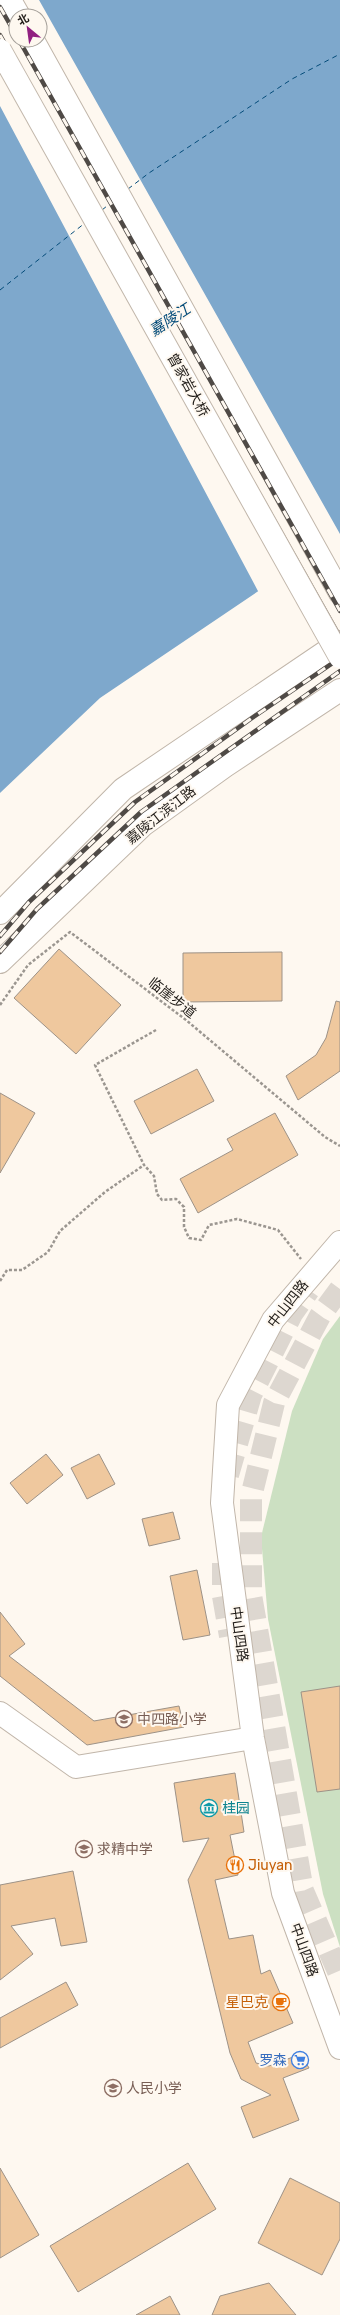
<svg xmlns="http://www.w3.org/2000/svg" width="340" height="2315" font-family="Rubik,'Noto Sans SC',sans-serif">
<rect width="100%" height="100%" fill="#fef8f0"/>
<path fill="#cce0c2" d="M340,1316V1947L323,1894L268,1619L261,1537L292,1411L323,1339Z"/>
<path fill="#7ea8cc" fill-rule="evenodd" d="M0,0H340V536L100,698L0,793ZM16,16H40V40H16Z"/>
<path fill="#fef8f0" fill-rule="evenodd" d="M0,0H39L340,534V538L259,593L0,106ZM16,16H40V40H16Z"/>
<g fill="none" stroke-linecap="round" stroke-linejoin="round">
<path stroke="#034b79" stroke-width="1" stroke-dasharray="5 4" stroke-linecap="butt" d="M128,189L149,173L292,79L340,54
M102,210L112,202
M0,290L85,223"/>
</g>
<path fill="#efc89e" stroke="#9d9287" d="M59,949L121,1005L76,1054L14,998Z
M282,952V1001L183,1002V953Z
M336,1001L340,1002V1071L298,1100L286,1076L316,1055L326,1038Z
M197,1069L214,1101L151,1134L134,1101Z
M0,1093L35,1113L0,1173Z
M275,1113L298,1155L198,1213L180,1179L233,1150L227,1139Z
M46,1454L63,1475L27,1504L10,1483Z
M99,1454L115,1484L87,1499L71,1468Z
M173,1512L180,1539L149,1546L142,1519Z
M197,1570L210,1635L183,1640L170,1576Z
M0,1612L25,1644L9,1656L94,1721L179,1706L184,1727L87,1745L0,1676Z
M340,1686V1789L317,1792L301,1692Z
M235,1773L244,1832L230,1835L238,1875L215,1880L229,1939L253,1935L261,1974L270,1970L293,2023L248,2042L256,2063L269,2066L301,2054L309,2068L283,2078L299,2120L253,2138L241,2107L271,2095L241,2079L230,2053L188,1880L209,1838L183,1842L174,1783Z
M73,1871L87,1942L61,1946L55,1918L11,1926L33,1954L0,1980V1885Z
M66,1982L78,2005L0,2048V2018Z
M188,2163L216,2209L78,2292L50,2246Z
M0,2168L39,2235L0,2258Z
M290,2178L340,2203V2239L322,2275L258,2243Z
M269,2283L296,2315H212L220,2296Z
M170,2296L180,2315H136Z"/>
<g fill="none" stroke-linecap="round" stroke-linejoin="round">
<path stroke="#ddd7d0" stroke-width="22" stroke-dasharray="22 11" stroke-linecap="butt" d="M340,1289L320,1316L274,1403L251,1497V1595L303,1891L340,1976
M228,1475L251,1395L292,1314L309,1290
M223,1563V1596L230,1636"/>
<g stroke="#c1b6aa" stroke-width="24">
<path id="minor" d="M340,1242L273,1320L228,1405L222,1503L253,1738L283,1893L340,2048
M0,1713L76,1767L253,1738"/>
</g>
<g stroke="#c1b6aa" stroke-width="24">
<path id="major" d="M10,0L19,16
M33,40L340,593
M0,913L123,789L340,642
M0,962L143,825L225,766L340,690"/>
</g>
<path stroke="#9b9690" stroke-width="2.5" stroke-dasharray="3 2" stroke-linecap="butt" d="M0,1005L28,965L70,932L186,1020L325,1137L340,1146
M156,1030L95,1065L144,1165L154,1176L157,1194L162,1200L176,1199L184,1207V1227L189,1238L201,1240L209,1225L237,1219L278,1230L301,1259
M0,1281L7,1270H22L48,1252L60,1231L105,1192L144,1165"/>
<use href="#minor" stroke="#fff" stroke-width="22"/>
<use href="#major" stroke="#fff" stroke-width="22"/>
<g stroke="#4f4a46" stroke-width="4.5">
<path id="rail" d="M0,7L16,35
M0,35L340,637
M19,40L340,611
M0,936L29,902L135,802L252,718L340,658
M0,952L37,909L141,812L340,671"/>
</g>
<use href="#rail" stroke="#fef8f0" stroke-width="3" stroke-dasharray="9" stroke-linecap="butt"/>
<g stroke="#c1b6aa" stroke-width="24" stroke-linecap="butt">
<path id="major-bridge" d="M0,50L340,657"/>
</g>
<use href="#major-bridge" stroke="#fff" stroke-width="22"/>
</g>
<defs>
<g id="school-ring" transform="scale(0.9)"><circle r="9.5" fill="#fef8f0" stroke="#8d6e63" stroke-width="1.5"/><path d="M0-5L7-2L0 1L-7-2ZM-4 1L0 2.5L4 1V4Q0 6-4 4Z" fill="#8d6e63"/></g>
<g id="museum-ring" transform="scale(0.9)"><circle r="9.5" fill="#fef8f0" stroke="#0f9aa8" stroke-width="1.5"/><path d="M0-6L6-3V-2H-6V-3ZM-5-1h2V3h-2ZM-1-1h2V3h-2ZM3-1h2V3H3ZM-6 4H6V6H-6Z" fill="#0f9aa8"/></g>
<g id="restaurant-ring" transform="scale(0.9)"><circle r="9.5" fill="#fef8f0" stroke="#e8710a" stroke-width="1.5"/><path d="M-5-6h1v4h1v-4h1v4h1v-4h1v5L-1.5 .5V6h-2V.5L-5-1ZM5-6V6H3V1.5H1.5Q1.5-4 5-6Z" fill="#e8710a"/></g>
<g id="cafe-ring" transform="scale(0.9)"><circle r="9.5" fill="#fef8f0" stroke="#e8710a" stroke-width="1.5"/><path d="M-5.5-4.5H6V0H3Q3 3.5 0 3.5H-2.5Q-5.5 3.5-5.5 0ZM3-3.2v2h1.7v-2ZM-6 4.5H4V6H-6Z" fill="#e8710a"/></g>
<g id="supermarket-ring" transform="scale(0.9)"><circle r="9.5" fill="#fef8f0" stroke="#3f7fe0" stroke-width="1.5"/><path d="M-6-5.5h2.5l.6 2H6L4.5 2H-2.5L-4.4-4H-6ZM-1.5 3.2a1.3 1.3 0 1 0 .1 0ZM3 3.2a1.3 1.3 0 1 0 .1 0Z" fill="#3f7fe0"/></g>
</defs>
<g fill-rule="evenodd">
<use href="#school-ring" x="124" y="1719"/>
<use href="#museum-ring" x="209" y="1808"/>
<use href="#school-ring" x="84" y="1849"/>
<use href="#restaurant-ring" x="235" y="1865"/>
<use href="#cafe-ring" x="281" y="2002"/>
<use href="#supermarket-ring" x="300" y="2060"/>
<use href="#school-ring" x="113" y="2088"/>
</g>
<g text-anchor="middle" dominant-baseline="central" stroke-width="4" stroke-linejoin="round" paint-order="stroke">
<g font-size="14" fill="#201c18" stroke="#fef8f0">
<text transform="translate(188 385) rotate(61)">曾家岩大桥</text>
<text transform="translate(161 815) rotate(-38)">嘉陵江滨江路</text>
<text transform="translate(172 998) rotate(38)">临崖步道</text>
<text transform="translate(288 1304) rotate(-52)">中山四路</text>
<text transform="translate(239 1634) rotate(82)">中山四路</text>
<text transform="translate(304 1950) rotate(70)">中山四路</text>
</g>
<g font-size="14" fill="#785e54" stroke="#fef8f0" text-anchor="start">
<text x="137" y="1719">中四路小学</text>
<text x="97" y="1849">求精中学</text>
<text x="126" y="2088">人民小学</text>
</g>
<g font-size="14" fill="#0d838f" stroke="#fef8f0" text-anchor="start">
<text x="222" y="1808">桂园</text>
</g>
<g font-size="14" fill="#c56008" stroke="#fef8f0" text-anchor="start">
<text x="248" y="1865">Jiuyan</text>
<text x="268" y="2002" text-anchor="end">星巴克</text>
</g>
<g font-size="14" fill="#366cbe" stroke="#fef8f0" text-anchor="end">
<text x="287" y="2060">罗森</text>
</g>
<g font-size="15" font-style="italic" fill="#034b79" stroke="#fef8f0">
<text transform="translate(170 320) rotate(-33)">嘉陵江</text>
</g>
</g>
<g transform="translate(28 28) rotate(331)"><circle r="19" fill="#fef8f0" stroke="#a5a09a"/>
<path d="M0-3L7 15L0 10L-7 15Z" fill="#912081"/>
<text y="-6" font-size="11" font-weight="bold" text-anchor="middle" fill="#201c18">北</text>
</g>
</svg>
